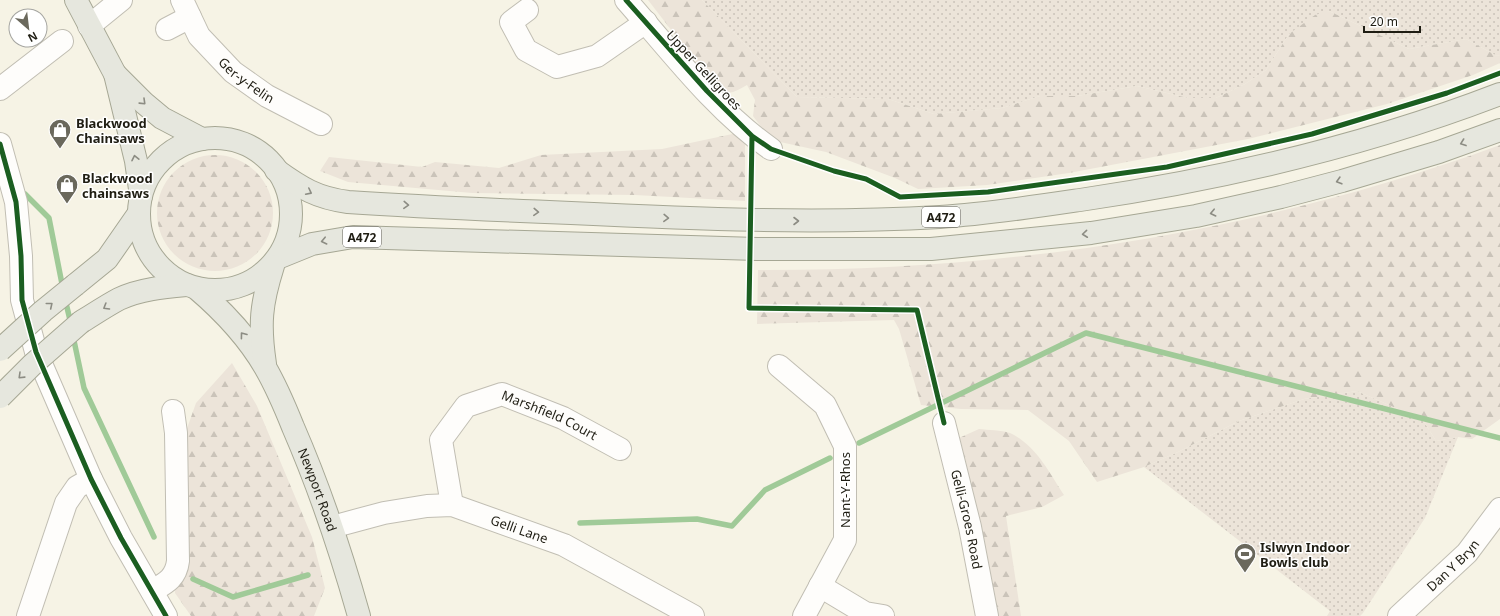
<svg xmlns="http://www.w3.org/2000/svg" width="1500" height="616" font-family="'Noto Sans',sans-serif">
<defs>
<pattern id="grass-dots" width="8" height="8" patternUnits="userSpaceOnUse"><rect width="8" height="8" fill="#ece4d9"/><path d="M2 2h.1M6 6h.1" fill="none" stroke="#cac3b9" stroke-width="1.8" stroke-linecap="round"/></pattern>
<pattern id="forest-firs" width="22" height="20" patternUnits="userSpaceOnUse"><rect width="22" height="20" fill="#ece4d9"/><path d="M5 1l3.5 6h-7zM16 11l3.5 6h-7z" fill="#cac3b9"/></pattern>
</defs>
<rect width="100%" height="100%" fill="#f6f3e5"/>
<path fill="url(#grass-dots)" d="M702,0H1500V55L1497,56L1466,39L1409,49L1329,11L1289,34L1266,70L1245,84L1216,98H1188L1137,86L1077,96H1040L1002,108L934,114L888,99L797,97Z
M1357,391L1423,420L1436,441L1458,437L1425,518L1363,613L1360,616H1327L1330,611L1144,467L1178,452L1239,421L1304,399Z"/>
<path fill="url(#forest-firs)" d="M648,0H702L797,97L888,99L934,114L1002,108L1040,96H1077L1137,86L1188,98H1216L1245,84L1266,70L1289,34L1315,15L1329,11L1409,49L1466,39L1497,56L1500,55V63L1473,75L1387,104L1248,139L1069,173L987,185L918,189L895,178L826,152L771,140L753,116L755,100L747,85C729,95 730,95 713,84Z
M737,133L745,141V201L635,195L472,193L348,182L320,171L329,157L422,167L435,162L499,168L541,155L662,149Z
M1500,145V419L1472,439L1458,437L1436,441L1423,420L1357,391L1304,399L1239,421L1178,452L1144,467L1097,482L1069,441L1028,410L961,409L921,405L899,329L894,320L757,324L758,270C1010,271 1263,232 1500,145Z
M157 213a58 58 0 1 1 116 0a58 58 0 1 1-116 0Z
M232,363L257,406L312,537L325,588L314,616H191L175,593L184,437L196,403Z
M979,429C988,430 1001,430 1010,433C1036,445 1049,472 1064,495L1042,507L1006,516L1021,616H993L969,479L959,438Z"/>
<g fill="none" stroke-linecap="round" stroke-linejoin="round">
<path stroke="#a0ca98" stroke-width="5.5" d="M25,194L49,218L63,289
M65,299L71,324
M73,336L84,388L154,537
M859,443L1086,333L1500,438
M580,523L697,519L732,526L765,490L830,458
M193,579L233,597L308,575"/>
<g stroke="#c1beb3" stroke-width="24">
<g id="minor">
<path id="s1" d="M182,0L199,36L233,72L267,96L321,124"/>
<path d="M626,0C670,50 716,111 771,149"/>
<path d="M527,10L511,22L526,50L557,67L597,56L646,22"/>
<path d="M89,26L121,0"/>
<path d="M167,29L190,17"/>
<path d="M0,89L62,41"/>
<path d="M0,144L16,202L21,256L22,300L36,352L91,479L121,538L166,616"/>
<path d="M779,366L825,405L845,446V540L804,616"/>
<path id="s2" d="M944,423L970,527L987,616"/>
<path id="s3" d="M452,505L441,440L466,406L502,394L563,418L620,449"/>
<path id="s4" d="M332,527L384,513L427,506L452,505L564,545L693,616"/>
<path d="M820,586L865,613L883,616"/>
<path d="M152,591C166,583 176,578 178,561L176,433L173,411"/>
<path d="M28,616L66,503L77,487L91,479"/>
<path id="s5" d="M1399,616L1467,553L1500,509"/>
</g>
</g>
<g stroke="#a6a794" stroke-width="24">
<g id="major">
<path d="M76,0L115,74L136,161L141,196"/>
<path d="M115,74L144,103L162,118L202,139"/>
<circle cx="215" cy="214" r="76"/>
<path d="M276,170C301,188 317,198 348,202C422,207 496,210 571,213C694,219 817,224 940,217C987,214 1033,207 1080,200C1223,179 1365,146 1500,94"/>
<path d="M280,257L312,244L353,237L757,249H931L1091,233L1196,216L1281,197L1342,181L1439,152L1500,130"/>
<path d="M75,285L107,259L139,213"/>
<path id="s6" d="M196,288C223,311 247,336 265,367C276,386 285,407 293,427C320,489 341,552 359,616"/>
<path d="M81,322C94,314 106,306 119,299C140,289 164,287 187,285"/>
<path d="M265,364C259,324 261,304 273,266"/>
</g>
</g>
<use href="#minor" stroke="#fefdfb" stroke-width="22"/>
<use href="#major" stroke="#e6e7de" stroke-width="22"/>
<g stroke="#a6a794" stroke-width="24" stroke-linecap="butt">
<path id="major-bridge" d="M0,350L43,311L75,285
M0,397L32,365L81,322"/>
</g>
<use href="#major-bridge" stroke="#e6e7de" stroke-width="22"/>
<g stroke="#fff" stroke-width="8">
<path id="cycleway" d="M626,0L707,91L752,136L771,149L834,171L866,179L900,197L988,192L1167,167L1312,134L1447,93L1500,73
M752,136L749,308L917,310L944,423
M0,144L16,202L21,256L22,300L36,352L91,479L121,538L166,616"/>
</g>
<use href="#cycleway" stroke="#1b5e20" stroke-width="5"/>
</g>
<defs><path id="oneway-chevron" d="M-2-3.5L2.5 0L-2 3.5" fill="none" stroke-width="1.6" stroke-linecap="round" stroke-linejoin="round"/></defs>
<g stroke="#8c8c83">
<use href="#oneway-chevron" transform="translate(143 102) rotate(44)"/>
<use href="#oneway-chevron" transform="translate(1463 143) rotate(160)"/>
<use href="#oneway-chevron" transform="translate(135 158) rotate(-102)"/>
<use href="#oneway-chevron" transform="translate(1339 181) rotate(164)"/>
<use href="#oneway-chevron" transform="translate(309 192) rotate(27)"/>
<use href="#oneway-chevron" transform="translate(406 205) rotate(3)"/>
<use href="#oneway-chevron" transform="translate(536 212) rotate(3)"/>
<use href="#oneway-chevron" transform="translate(1213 213) rotate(167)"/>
<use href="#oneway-chevron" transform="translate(666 218) rotate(2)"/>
<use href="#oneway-chevron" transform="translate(796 221)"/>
<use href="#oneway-chevron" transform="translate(1085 234) rotate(174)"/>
<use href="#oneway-chevron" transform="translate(324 241) rotate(167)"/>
<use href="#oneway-chevron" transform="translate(50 305) rotate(-39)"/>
<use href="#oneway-chevron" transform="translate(106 307) rotate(149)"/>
<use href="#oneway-chevron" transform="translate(243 335) rotate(-127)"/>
<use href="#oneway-chevron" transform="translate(21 376) rotate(136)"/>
</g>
<defs>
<g id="shop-pin" transform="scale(1.15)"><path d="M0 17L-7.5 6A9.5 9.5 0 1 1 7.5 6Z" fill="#6a685c" stroke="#fff"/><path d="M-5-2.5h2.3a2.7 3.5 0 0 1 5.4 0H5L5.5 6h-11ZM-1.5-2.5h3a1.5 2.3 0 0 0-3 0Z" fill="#fff"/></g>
<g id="stadium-pin" transform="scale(1.15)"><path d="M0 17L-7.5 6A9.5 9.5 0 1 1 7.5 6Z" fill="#6a685c" stroke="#fff"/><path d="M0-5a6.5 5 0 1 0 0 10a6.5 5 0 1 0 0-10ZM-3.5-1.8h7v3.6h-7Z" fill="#fff"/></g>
</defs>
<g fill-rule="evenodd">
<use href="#shop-pin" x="60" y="130"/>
<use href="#shop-pin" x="67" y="185"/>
<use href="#stadium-pin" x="1245" y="554"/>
</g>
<g text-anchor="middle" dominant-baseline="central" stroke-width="3" stroke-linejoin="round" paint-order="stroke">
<g fill="#fff" stroke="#62615a" stroke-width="1">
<rect x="922" y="207" width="38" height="20" rx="3"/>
<rect x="343" y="227" width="38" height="20" rx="3"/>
</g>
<g font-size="12" font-weight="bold" fill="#1f1d13">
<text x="941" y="217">A472</text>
<text x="362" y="237">A472</text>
</g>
<g font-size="13" fill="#1f1d13" stroke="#fff">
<text transform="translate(704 70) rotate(47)">Upper Gelligroes</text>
<text stroke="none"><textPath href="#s1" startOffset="105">Ger-y-Felin</textPath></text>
<text stroke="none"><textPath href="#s3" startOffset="198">Marshfield Court</textPath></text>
<text stroke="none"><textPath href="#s6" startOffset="239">Newport Road</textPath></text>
<text transform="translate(845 490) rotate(-90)">Nant-Y-Rhos</text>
<text stroke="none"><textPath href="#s2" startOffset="99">Gelli-Groes Road</textPath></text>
<text stroke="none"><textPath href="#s4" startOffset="194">Gelli Lane</textPath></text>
<text stroke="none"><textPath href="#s5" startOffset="74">Dan Y Bryn</textPath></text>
</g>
<g font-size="13" font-weight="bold" fill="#1f1d13" stroke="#fff" text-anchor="start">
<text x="76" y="123">Blackwood<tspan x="76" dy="15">Chainsaws</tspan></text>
<text x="82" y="178">Blackwood<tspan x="82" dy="15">chainsaws</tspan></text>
<text x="1260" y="547">Islwyn Indoor<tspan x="1260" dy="15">Bowls club</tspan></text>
</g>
</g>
<g transform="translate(28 28) rotate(152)"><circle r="19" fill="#ffffff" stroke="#a5a5a1"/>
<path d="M0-3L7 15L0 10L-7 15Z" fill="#6a685c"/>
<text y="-6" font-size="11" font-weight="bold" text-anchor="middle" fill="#1f1d13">N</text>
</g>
<path d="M1364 26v6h56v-6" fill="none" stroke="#1f1d13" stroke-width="2"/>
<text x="1370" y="26" font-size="12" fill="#1f1d13" stroke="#ffffff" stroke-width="3" paint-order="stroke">20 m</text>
</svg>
